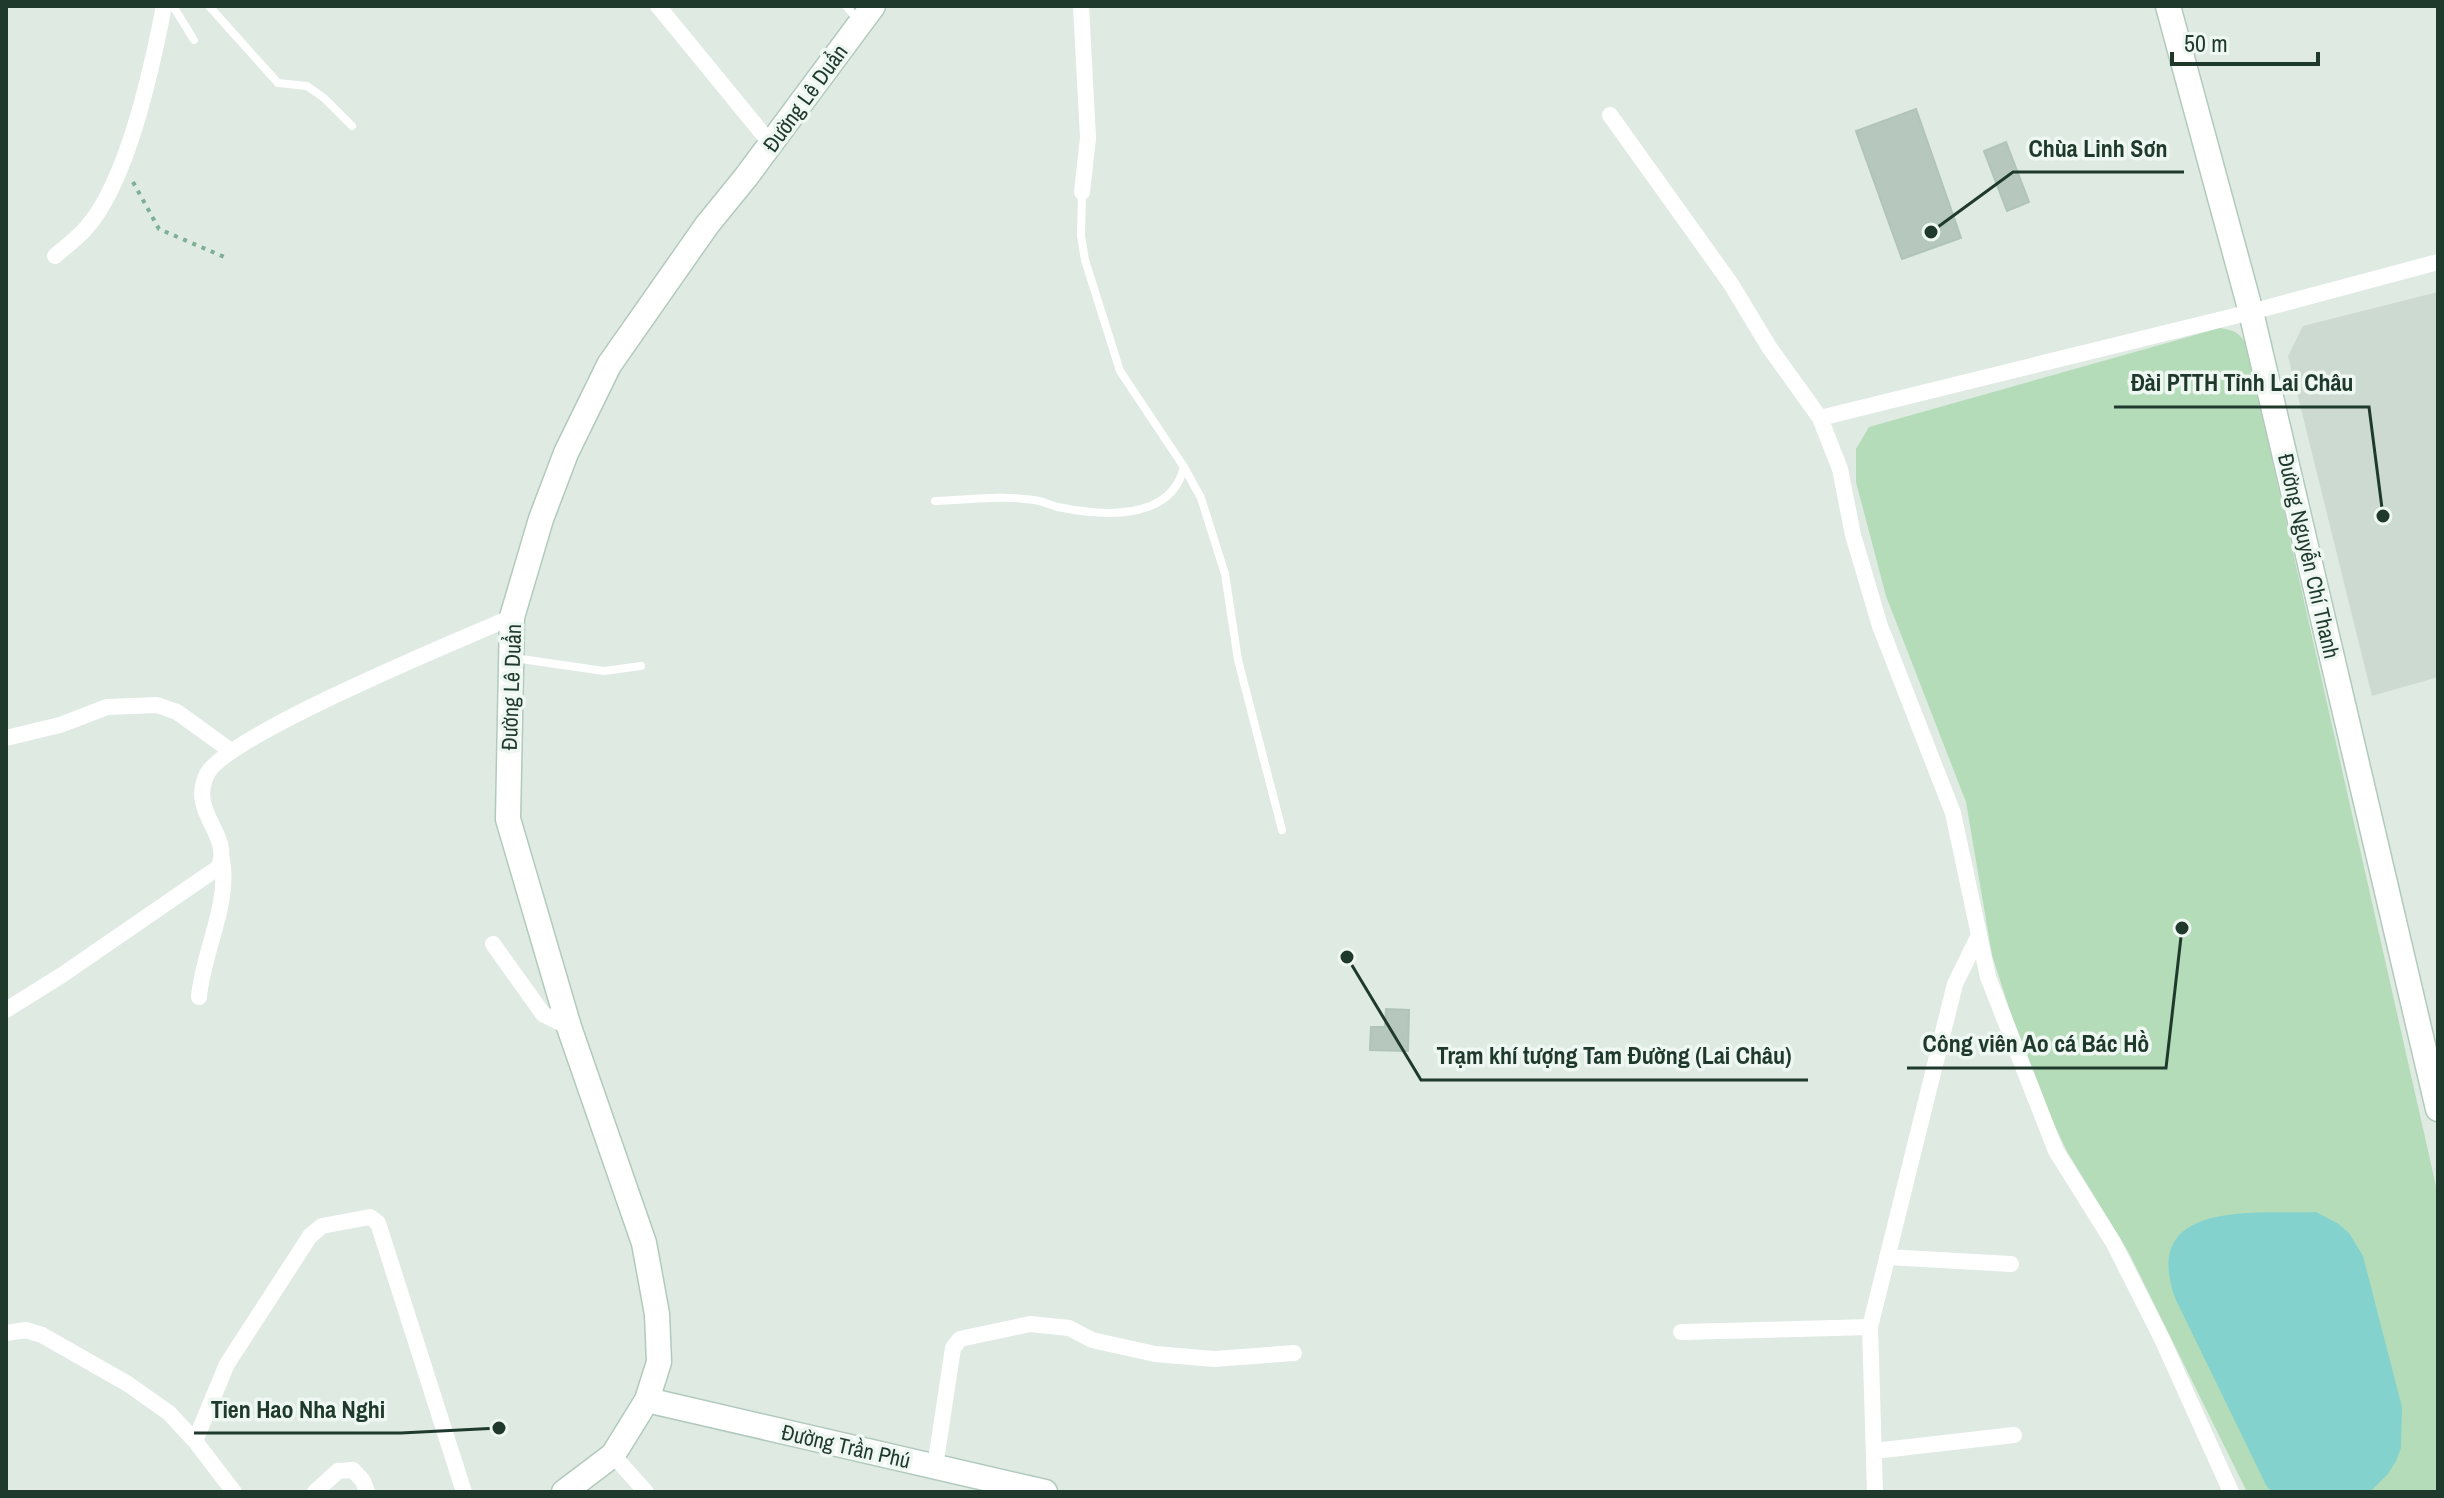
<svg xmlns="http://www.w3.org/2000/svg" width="2444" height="1498" font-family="'Archivo Narrow',sans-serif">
<rect width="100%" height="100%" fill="#deeae2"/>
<path fill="#ccdad1" d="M2438,292V677L2372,696L2288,356L2303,326Z"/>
<path fill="#b5dcb8" d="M2220,328C2233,330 2239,332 2246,344L2438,1195V1492H2247L2129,1253L2068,1153L2040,1096L2021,1045L1992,955L1966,802L1886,596L1856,482V449L1869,427Z"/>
<path fill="#83d2ce" d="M2316,1212L2337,1223L2349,1233L2363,1256L2402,1407L2401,1448L2396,1461L2388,1474L2370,1492H2272L2266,1485L2175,1298C2140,1199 2255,1214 2316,1212Z"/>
<path fill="#b6c8bd" stroke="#b0c4b8" stroke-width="2" d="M1916,109L1961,238L1902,259L1856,131Z
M2006,142L2029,202L2007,211L1984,151Z
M1386,1009L1409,1010L1408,1051L1370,1050L1371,1027H1385Z"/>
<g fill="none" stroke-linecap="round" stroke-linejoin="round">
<g stroke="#b1cabc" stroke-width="27">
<path id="secondary" d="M2168,6L2251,312L2438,1109
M647,1400L1045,1492
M564,1492L613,1455L647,1400L659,1362L657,1314L644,1243L569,1027L508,819L512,617L541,519L566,453L609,365L707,225L746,177L873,6"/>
</g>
<path stroke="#7daf95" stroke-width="4" stroke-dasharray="4 6" stroke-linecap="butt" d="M133,182L159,229L229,259"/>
<path stroke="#fff" stroke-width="8" d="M173,6L194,40
M209,6L278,83L307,86L324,98L352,126
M846,6L857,19
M1082,192L1081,236L1085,260L1120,371L1184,467L1201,498L1225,574L1238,660L1282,830
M935,501C968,500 1002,495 1034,500C1042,501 1050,505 1058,507C1101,516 1171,522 1184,467
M514,658L604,671L641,666"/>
<path stroke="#fff" stroke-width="16" d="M658,6L771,144
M1081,6L1088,138L1082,192
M1610,115L1731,284L1769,347L1820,418L1840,469L1853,535L1880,626L1953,813L1988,977L2056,1151L2113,1242L2162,1339L2231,1492
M55,256C65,247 78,238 87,227C128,180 152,68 164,6
M1820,418L2251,312L2438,262
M6,738L60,725L107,707L157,705L177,712L231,751
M493,944L543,1014L569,1027
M199,997C203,951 230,905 222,859
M6,1010L62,975L219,867C232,833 188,813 207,774C227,735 460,640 512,617
M1887,1257L2011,1264
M1681,1332L1870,1327
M6,1333L26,1330L42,1335L128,1384L169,1413L195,1441L234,1492
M195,1441L227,1364L310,1236L322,1226L370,1217L378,1223L464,1492
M1874,1451L2014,1435
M613,1455L646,1492
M935,1467L953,1348L960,1339L1030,1324L1069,1328L1092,1340L1155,1354L1214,1359L1294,1353
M315,1492L338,1471L353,1470L363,1481L367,1492
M1875,1492L1870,1327L1955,984L1978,937"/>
<use href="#secondary" stroke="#fff" stroke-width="24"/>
</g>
<g text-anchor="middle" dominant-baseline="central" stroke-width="7" stroke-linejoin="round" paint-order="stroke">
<g font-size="22" fill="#1f3a2d" stroke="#eef7f1">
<text transform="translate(805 98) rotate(-54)">Đường Lê Duẩn</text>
<text transform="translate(2309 556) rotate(77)">Đường Nguyễn Chí Thanh</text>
<text transform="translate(511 687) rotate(-88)">Đường Lê Duẩn</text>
<text transform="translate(846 1446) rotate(13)">Đường Trần Phú</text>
</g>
</g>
<path fill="none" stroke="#1f3a2d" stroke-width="3" d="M1931 232L2013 172H2184M2383 516L2369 407H2114M2182 928L2166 1068H1907M1347 957L1421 1080H1808M499 1428L401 1433H194"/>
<g fill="#1f3a2d" stroke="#eef7f1" stroke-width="3">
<circle cx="1931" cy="232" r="8"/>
<circle cx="2383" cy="516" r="8"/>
<circle cx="2182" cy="928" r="8"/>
<circle cx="1347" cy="957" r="8"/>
<circle cx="499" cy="1428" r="8"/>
</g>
<g font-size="24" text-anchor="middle" font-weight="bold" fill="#1f3a2d" stroke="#eef7f1" stroke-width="7" stroke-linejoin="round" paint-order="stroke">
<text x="2098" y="157">Chùa Linh Sơn</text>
<text x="2242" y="391">Đài PTTH Tỉnh Lai Châu</text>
<text x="2036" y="1052">Công viên Ao cá Bác Hồ</text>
<text x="1614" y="1064">Trạm khí tượng Tam Đường (Lai Châu)</text>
<text x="298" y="1418">Tien Hao Nha Nghi</text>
</g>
<rect width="2444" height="1498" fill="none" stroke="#1f3a2d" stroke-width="16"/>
<path d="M2172 52v12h146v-12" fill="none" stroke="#1f3a2d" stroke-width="4"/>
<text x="2184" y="52" font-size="24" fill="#1f3a2d" stroke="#eef7f1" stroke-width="6" paint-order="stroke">50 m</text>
</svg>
